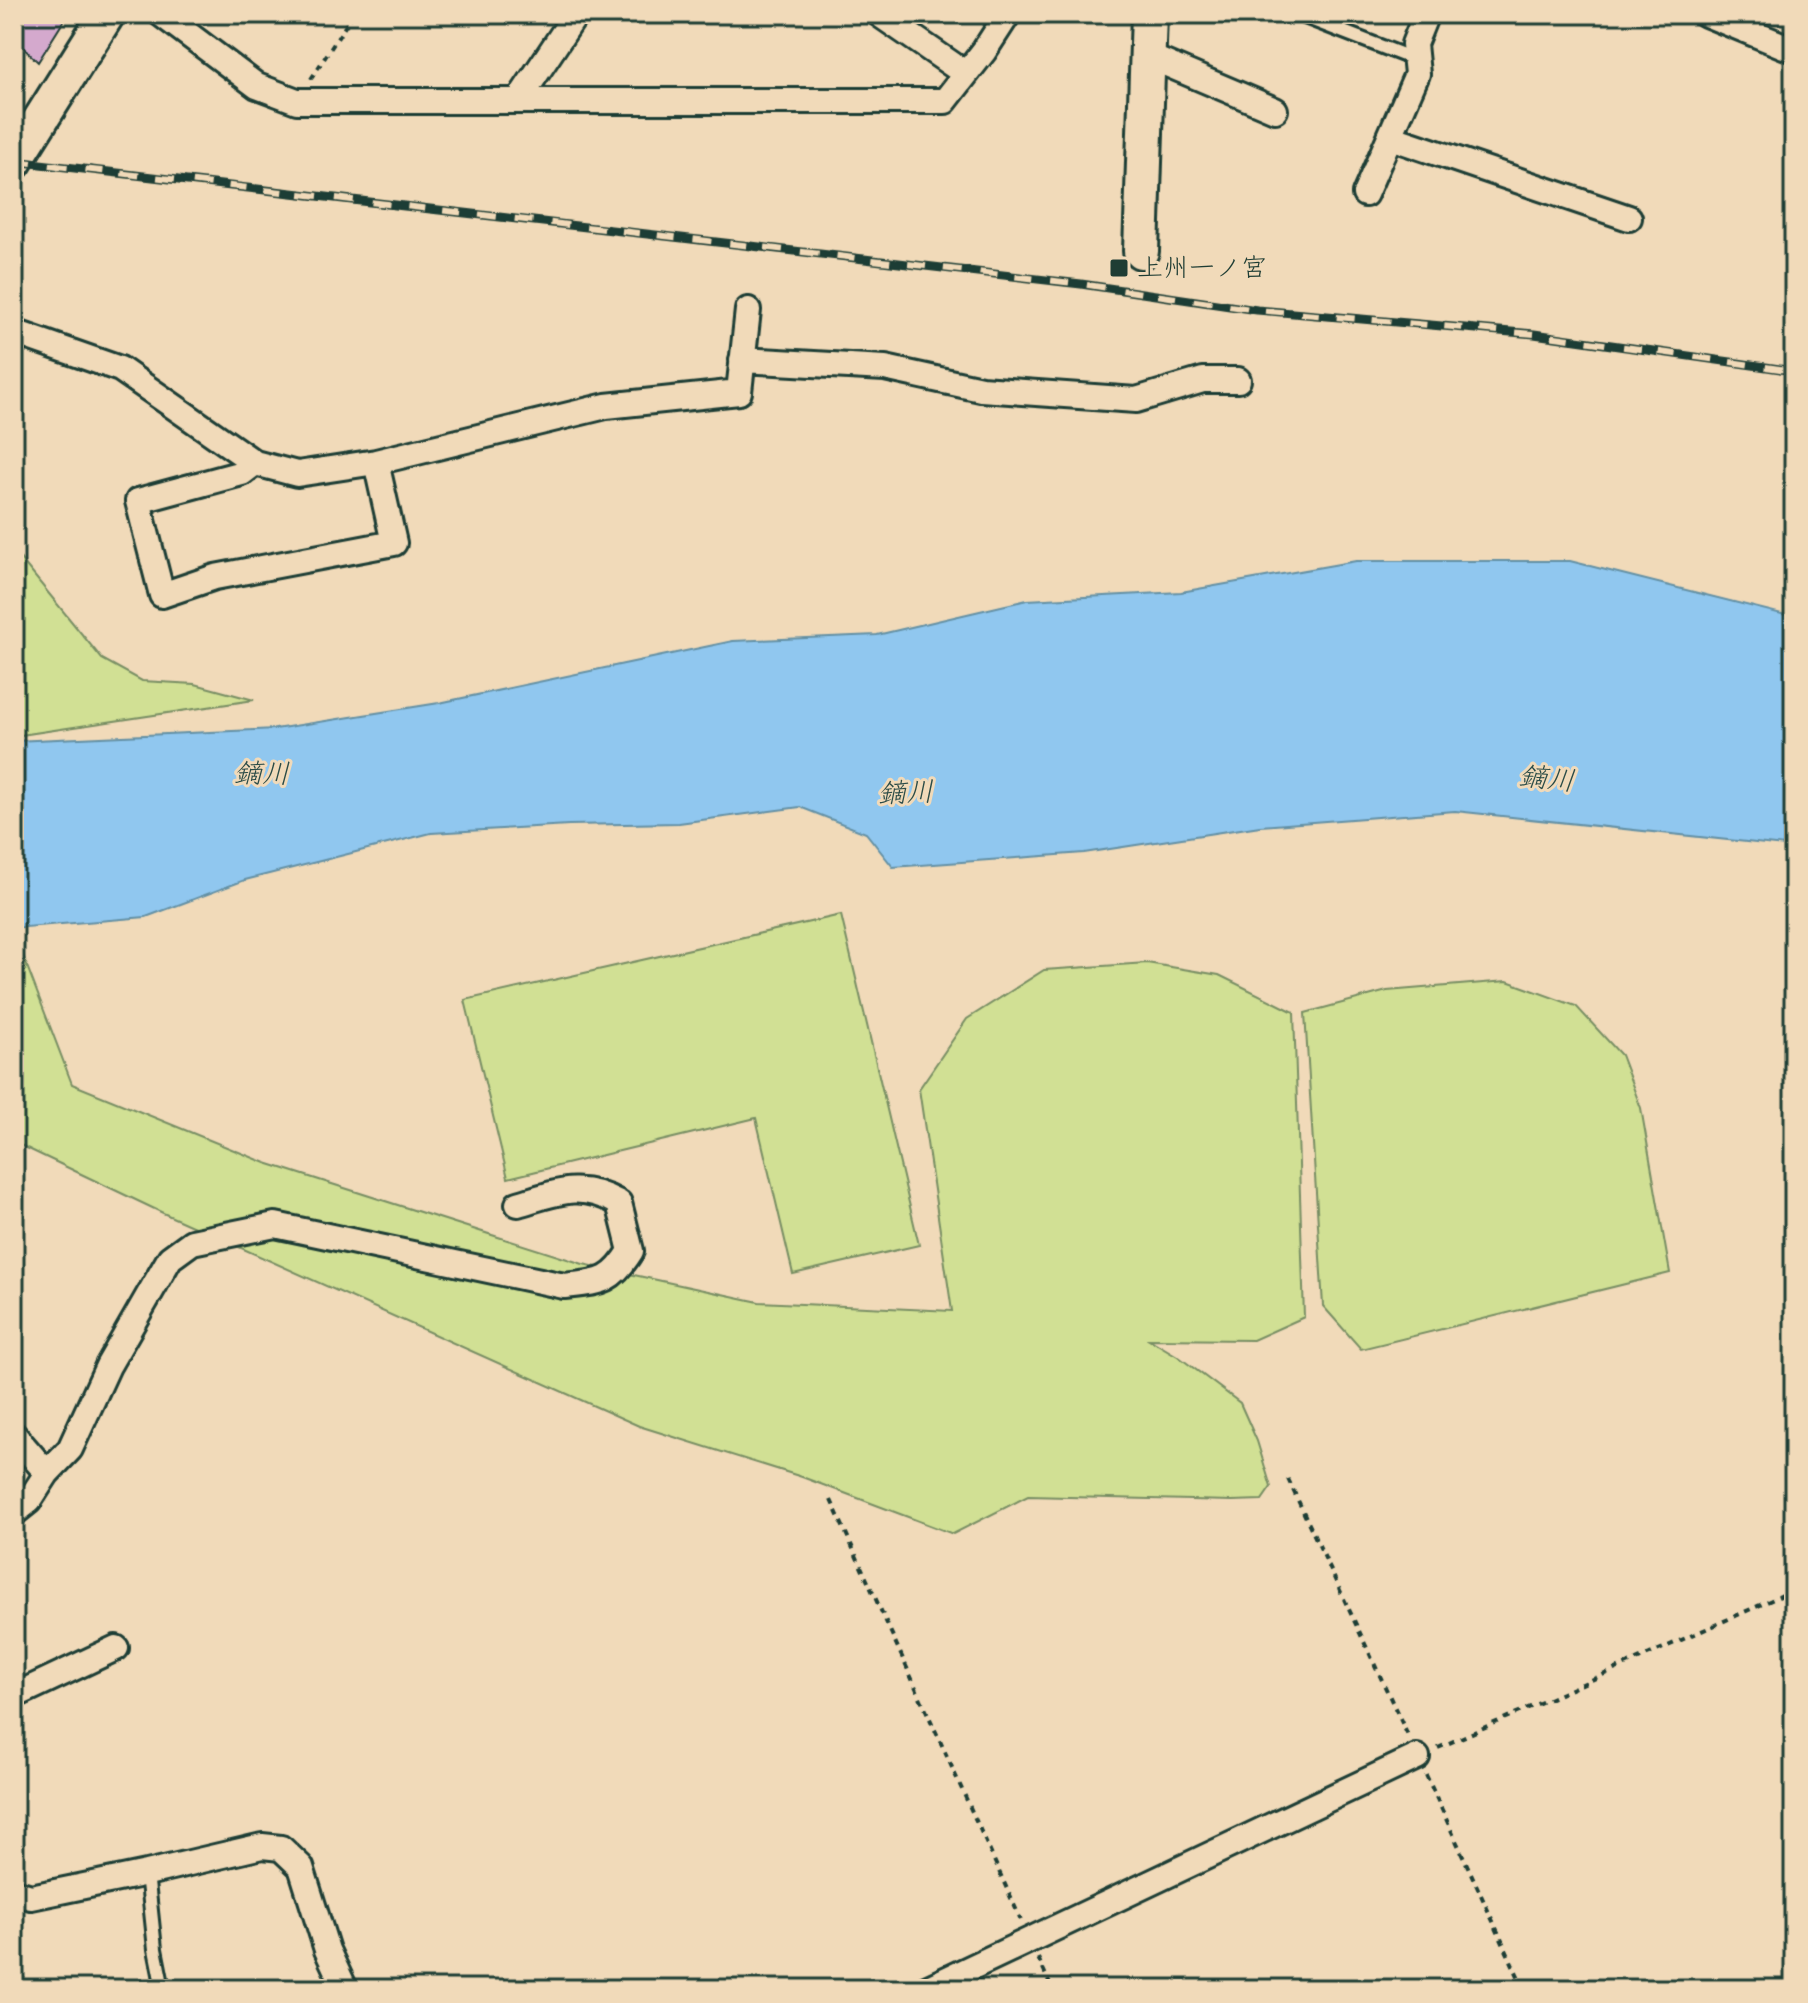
<svg xmlns="http://www.w3.org/2000/svg" width="1808" height="2003" font-family="'Architects Daughter','Klee One',sans-serif">
<rect width="100%" height="100%" fill="#f1dab9"/>
<filter id="ink" filterUnits="userSpaceOnUse"><feTurbulence type="fractalNoise" baseFrequency=".0125" numOctaves="2"/><feDisplacementMap in="SourceGraphic" scale="16" xChannelSelector="R" yChannelSelector="G"/><feConvolveMatrix kernelMatrix="1 2 1 2 8 2 1 2 1" color-interpolation-filters="sRGB"/></filter>
<g filter="url(#ink)">
<path fill="#d1e094" stroke="#788e64" stroke-width="2" d="M14,556L19,557L102,659L142,681L195,684L254,700L14,736Z
M841,915L919,1245L793,1274L756,1118L508,1178L465,1000Z
M14,932L72,1084L266,1163L583,1264L759,1302L952,1311L919,1089L967,1019L1044,970L1147,963L1219,975L1294,1012L1304,1317L1253,1340L1149,1339L1179,1357L1240,1403L1257,1441L1271,1487L1262,1500L1232,1501L1028,1496L953,1534L802,1477L639,1426L163,1213L14,1142Z
M1507,981L1576,1006L1621,1055L1641,1108L1670,1273L1361,1349L1323,1306L1305,1013L1387,991Z"/>
<path fill="#90c7ef" stroke="#6390a4" stroke-width="2" d="M1356,561H1570L1794,617V847L1455,811L1260,826L1084,853L893,867L866,833L800,807L679,823L569,825L431,833L245,880L146,917L14,928V741L275,729L439,703L733,641L877,635L1027,600L1181,592Z"/>
<path fill="#d4a9cd" stroke="#1f3d34" stroke-width="2" d="M14,14H68L38,62L14,39Z"/>
<g fill="none" stroke-linecap="round" stroke-linejoin="round">
<g stroke="#1f3d34" stroke-width="18">
<path id="lane" d="M1297,14L1416,60
M147,1873L155,1949L163,1989"/>
</g>
<g stroke="#1f3d34" stroke-width="30">
<path id="street" d="M161,14L257,86L297,101H945L984,51L1008,14
M879,14L966,74
M1706,14L1794,50
M1148,56L1275,110
M518,101L576,14
M1390,137L1629,218
M1365,194L1417,74L1414,44L1426,14
M14,332L120,369L255,463L297,474L376,462
M742,360L885,368L981,389L1136,400L1203,380H1238
M255,463L242,473L138,501L162,595L215,577L394,543L376,462L606,406L739,392L748,310
M14,1435L47,1473
M14,1513L29,1501L47,1473L70,1449L108,1366L170,1258L192,1242L275,1225L564,1286C601,1282 611,1283 631,1251L619,1203C580,1181 558,1192 518,1204
M14,1696L116,1648
M14,1892L31,1897L147,1873L262,1846L281,1848L301,1867L327,1950L345,1989
M926,1989L1417,1757"/>
</g>
<g stroke="#1f3d34" stroke-width="40">
<path id="secondary" d="M14,162L107,14
M1141,251L1149,14"/>
</g>
<path stroke="#1f3d34" stroke-width="4" stroke-dasharray="6 6" stroke-linecap="butt" d="M311,79L353,14
M1288,1479L1409,1738
M831,1500L1021,1920
M1438,1748L1794,1590
M1426,1775L1524,1989
M1038,1958L1052,1989"/>
<use href="#lane" stroke="#f1dab9" stroke-width="12"/>
<use href="#street" stroke="#f1dab9" stroke-width="24"/>
<use href="#secondary" stroke="#f1dab9" stroke-width="34"/>
<g stroke="#1f3d34" stroke-width="9">
<path id="rail" d="M14,161L1081,284L1257,310L1534,334L1794,371"/>
</g>
<use href="#rail" stroke="#f1dab9" stroke-width="6" stroke-dasharray="18" stroke-linecap="butt"/>
</g>
</g>
<rect fill="#1f3d34" stroke="#f1dab9" stroke-width="3" x="1109" y="258" width="20" height="20" rx="4"/>
<g text-anchor="middle" dominant-baseline="central" stroke-width="6" stroke-linejoin="round" paint-order="stroke">
<g font-size="26" fill="#1f3d34" stroke="#f1dab9" text-anchor="start">
<text x="1137" y="268">上州一ノ宮</text>
</g>
<g font-size="28" font-style="italic" fill="#2a4b47" stroke="#f1dab9">
<text transform="translate(262 774) rotate(1)">鏑川</text>
<text transform="translate(1547 779) rotate(6)">鏑川</text>
<text transform="translate(906 793) rotate(-2)">鏑川</text>
</g>
</g>
<rect width="1808" height="2003" fill="none" stroke="#f1dab9" stroke-width="48"/>
<rect x="24" y="24" width="1760" height="1955" fill="none" stroke="#1f3d34" stroke-width="3" filter="url(#ink)"/>
</svg>
